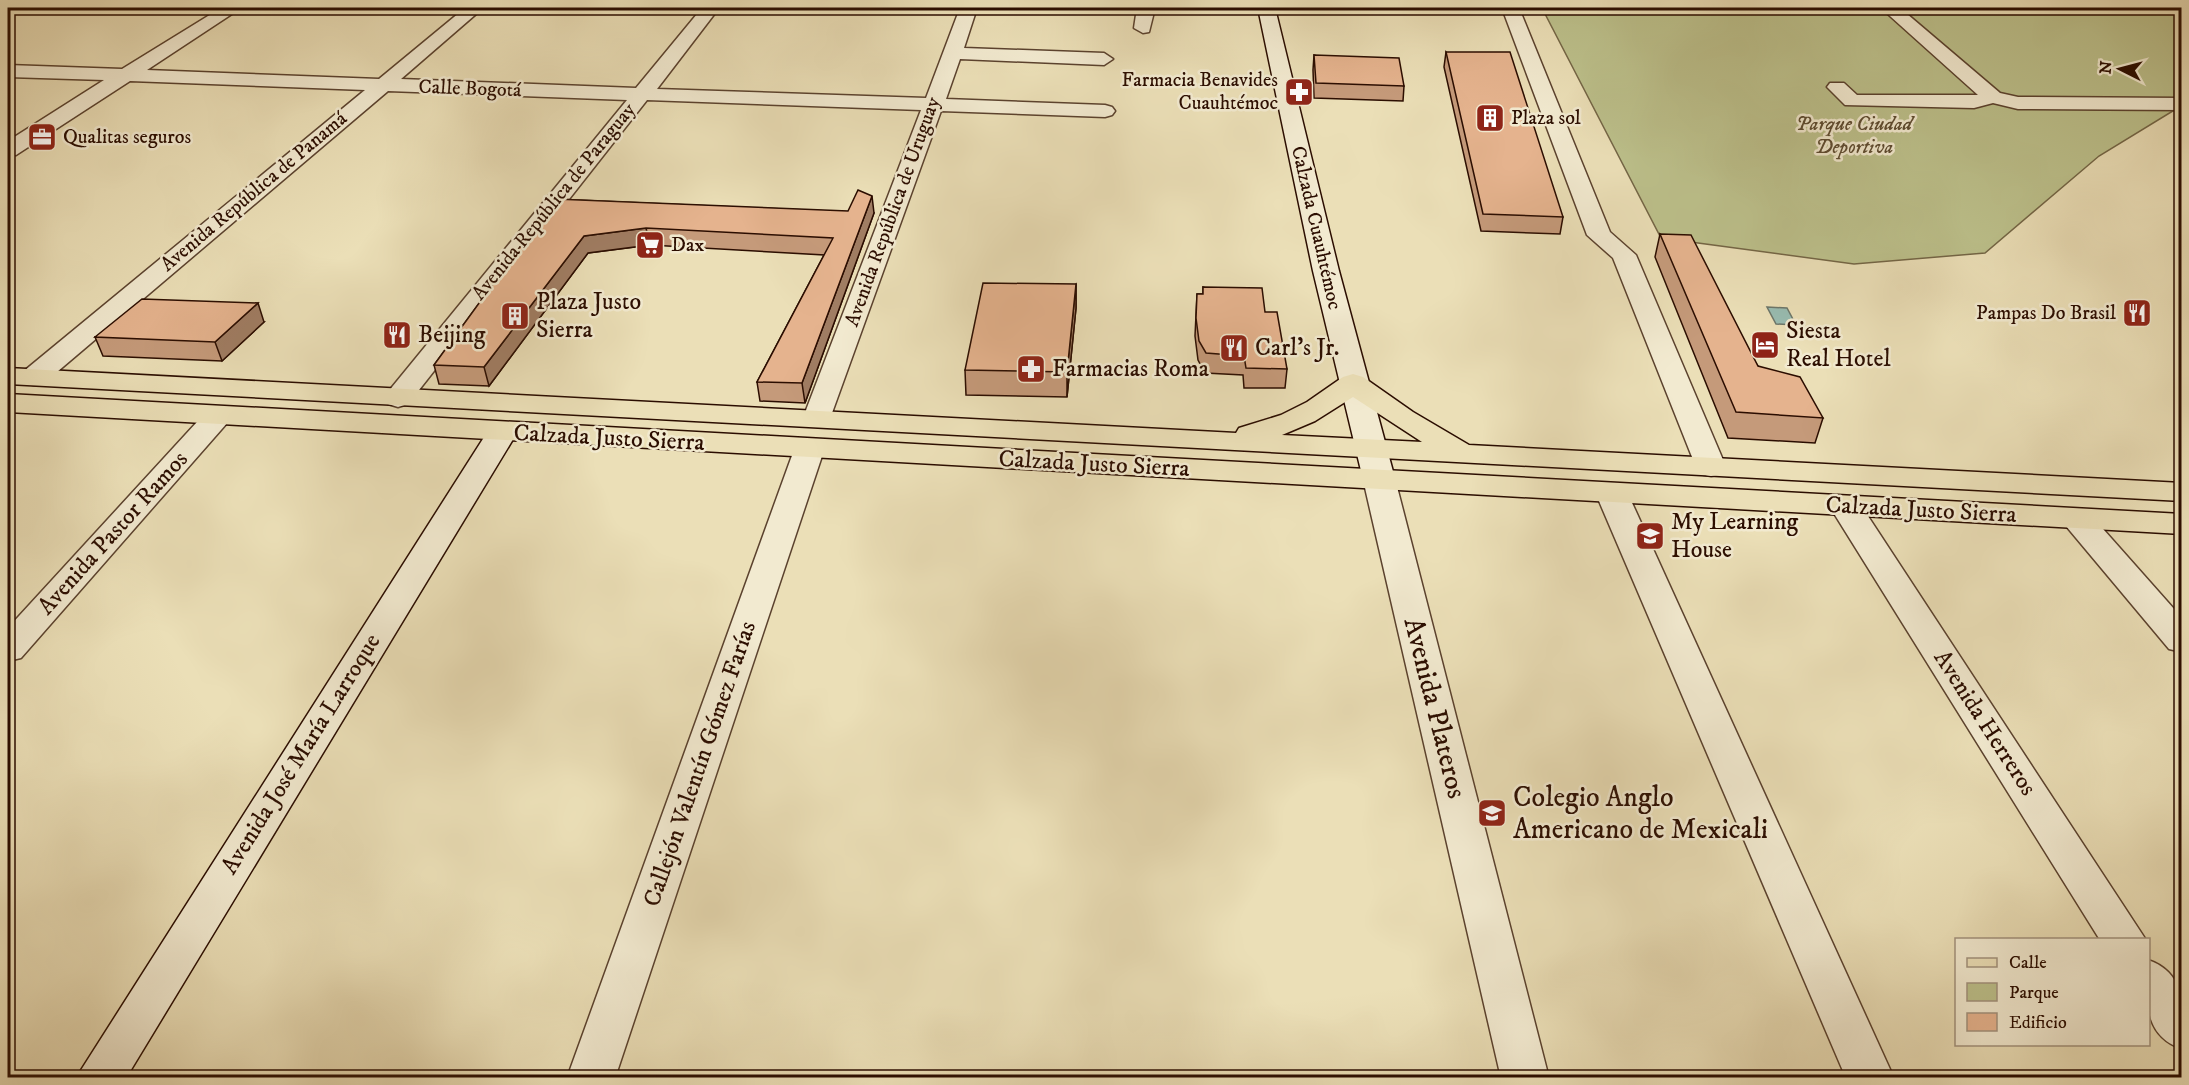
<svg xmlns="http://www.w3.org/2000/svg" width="2189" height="1085" font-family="'IM FELL DW Pica',serif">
<rect width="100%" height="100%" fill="#ebdfb7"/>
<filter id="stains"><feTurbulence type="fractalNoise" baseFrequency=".00333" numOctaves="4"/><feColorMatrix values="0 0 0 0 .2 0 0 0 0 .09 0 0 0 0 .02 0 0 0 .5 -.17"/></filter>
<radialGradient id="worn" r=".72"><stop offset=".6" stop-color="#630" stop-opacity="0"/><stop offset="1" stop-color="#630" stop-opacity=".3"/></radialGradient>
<path fill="#bcc08b" stroke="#746646" stroke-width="1.5" d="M1542,8H2181V106L2099,156L1985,253L1854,264L1661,238Z"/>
<path fill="#98bcb1" stroke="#6c766a" stroke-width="1.5" d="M1767,307L1787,308L1796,325L1776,324Z"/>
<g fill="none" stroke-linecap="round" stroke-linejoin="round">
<g stroke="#5b422e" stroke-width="3">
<path id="street" d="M221,8H241L147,70L379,79L465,8H483L401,79L636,88L702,8H719L657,89L926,98L960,8H977L964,48L1104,53L1113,59L1104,65L960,59L946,99L1105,105L1112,107L1115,111L1112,115L1105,117L941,111L828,424L818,427L808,424L803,418L921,110L647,100L408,404L398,407L388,404L384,398L388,392L627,100L388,91L44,383L34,385L24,383L20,377L24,371L365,90L130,81L16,155L8,156V141L104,80L8,77V65L122,69Z
M1137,8H1155L1149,32L1143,33L1134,28Z
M1502,8H1519L1610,232L1636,255L1726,467L1722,474L1711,476L1700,474L1696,467L1613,258L1587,235Z
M1881,8H1900L2000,93L2018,97L2182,98V110L2018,109L1993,103L1974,108L1845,105L1827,87L1830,83H1844L1857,95H1978Z
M218,407L228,410L233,416L228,422L21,658L8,661V628L208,410Z
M809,441L820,444L824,450L615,1078H567L794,450L798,444Z
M1379,470L1390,472L1395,479L1549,1078H1501L1363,479L1368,472Z
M1612,485L1623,487L1628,494L1894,1078H1846L1596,494L1601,487Z
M1846,497L1857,500L1862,507L2146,940H2100L1830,507L1835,500Z
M2077,509L2088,512L2182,618V652L2169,649L2066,526L2061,519L2066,512Z
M2148,960C2189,974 2182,1013 2182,1049C2140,1034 2148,996 2148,960Z"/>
</g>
<g stroke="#2b0d00" stroke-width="3">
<path id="secondary" d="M1258,8H1275L1339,271L1395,479L1390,486L1379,488L1368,486L1363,479L1313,271Z
M503,422L514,425L518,431L126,1078H76L488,431L492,425Z"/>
</g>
<g stroke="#2b0d00" stroke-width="3">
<path id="primary" d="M8,368L1236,433L1239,428L1281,415L1307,402L1343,377L1353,374L1363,377L1413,412L1469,445L2182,483V501L8,384ZM1353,397L1422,442L1282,435L1315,421Z
M8,394L2182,514V534L8,412Z"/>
</g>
<use href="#street" fill="#f2ead0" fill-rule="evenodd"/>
<use href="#secondary" fill="#f2ead0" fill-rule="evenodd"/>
<use href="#primary" fill="#ebdfb7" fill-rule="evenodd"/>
</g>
<path fill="#c59a7a" stroke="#2b0d00" stroke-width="1.5" d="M1446,52L1563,217L1560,234L1481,231L1444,67Z
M1314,55L1404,86L1403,101L1314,98L1313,70Z
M555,199L874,213L805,403L760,401L757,382L824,255L650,245L588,253L489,386L439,384L434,365Z
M1660,234L1758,366L1823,418L1815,443L1728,438L1655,257Z
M1076,284V308L1067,397L966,395L965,370Z
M1203,287L1265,312L1287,369L1285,388H1244L1243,375L1205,373L1198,360L1195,336L1197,294H1203Z
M264,322L222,361L103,356L95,337Z"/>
<path fill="#a07d63" stroke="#2b0d00" stroke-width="1.5" d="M872,196L874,213L805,403L802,383Z
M646,228L650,245L588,253L489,386L484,367L584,236Z
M1076,284V308L1067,397V372Z
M258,303L264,322L222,361L215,342Z"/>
<path fill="#e5b38e" stroke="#2b0d00" stroke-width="1.5" d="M1446,52H1510L1563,217L1483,214Z
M1314,55L1399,58L1404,86L1316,83Z
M858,190L872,196L802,383L757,382L833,238L646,228L584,236L484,367L434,365L555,199L848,211Z
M1660,234L1691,235L1758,366L1800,377L1823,418L1736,412Z
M983,283L1076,284L1067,372L965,370Z
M1203,287L1262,288L1265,312H1277L1287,369L1246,368L1244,356L1206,353L1199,341L1196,318L1197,294H1203Z
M142,299L258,303L215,342L95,337Z"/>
<defs>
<g id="pharmacy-square" transform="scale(1.5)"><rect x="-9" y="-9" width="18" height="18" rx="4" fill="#8f2418" stroke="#f2ead0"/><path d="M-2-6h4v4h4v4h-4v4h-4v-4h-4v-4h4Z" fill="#fff"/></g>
<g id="building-square" transform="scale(1.5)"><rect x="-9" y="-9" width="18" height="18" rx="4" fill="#8f2418" stroke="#f2ead0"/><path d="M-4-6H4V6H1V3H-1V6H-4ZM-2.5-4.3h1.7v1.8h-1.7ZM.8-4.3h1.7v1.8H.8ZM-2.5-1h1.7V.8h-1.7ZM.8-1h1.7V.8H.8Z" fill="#fff"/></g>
<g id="office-square" transform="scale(1.5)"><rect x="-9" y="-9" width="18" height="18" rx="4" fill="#8f2418" stroke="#f2ead0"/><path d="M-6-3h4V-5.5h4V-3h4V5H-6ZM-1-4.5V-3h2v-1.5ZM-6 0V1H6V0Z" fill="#fff"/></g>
<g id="supermarket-square" transform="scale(1.5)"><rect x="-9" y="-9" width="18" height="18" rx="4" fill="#8f2418" stroke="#f2ead0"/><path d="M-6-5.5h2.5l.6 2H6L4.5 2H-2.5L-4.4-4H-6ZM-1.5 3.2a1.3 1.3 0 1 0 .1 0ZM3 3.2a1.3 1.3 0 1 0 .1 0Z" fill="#fff"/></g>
<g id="restaurant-square" transform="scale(1.5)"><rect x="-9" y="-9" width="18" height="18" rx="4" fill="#8f2418" stroke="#f2ead0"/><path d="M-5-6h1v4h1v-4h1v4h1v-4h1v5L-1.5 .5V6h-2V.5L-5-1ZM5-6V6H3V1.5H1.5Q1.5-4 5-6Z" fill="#fff"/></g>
<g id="hotel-square" transform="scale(1.5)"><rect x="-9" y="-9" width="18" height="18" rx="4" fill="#8f2418" stroke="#f2ead0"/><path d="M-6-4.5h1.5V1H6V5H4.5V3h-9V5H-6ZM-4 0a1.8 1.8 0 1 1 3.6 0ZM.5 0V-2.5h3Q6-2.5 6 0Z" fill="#fff"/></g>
<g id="school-square" transform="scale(1.5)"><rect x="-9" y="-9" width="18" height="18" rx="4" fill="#8f2418" stroke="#f2ead0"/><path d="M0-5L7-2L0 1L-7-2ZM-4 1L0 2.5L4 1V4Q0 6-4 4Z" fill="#fff"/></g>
</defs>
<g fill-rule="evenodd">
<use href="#pharmacy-square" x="1299" y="92"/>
<use href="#building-square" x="1490" y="118"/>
<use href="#office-square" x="42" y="137"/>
<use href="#supermarket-square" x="650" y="245"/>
<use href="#restaurant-square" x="2137" y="313"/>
<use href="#building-square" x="515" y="316"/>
<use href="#restaurant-square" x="397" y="335"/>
<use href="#hotel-square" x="1765" y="345"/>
<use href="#restaurant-square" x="1234" y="348"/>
<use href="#pharmacy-square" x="1031" y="369"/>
<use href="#school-square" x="1650" y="536"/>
<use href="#school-square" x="1492" y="813"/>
</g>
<g text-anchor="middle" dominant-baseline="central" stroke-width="5" stroke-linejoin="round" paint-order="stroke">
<g font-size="20" fill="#2b0d00" stroke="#f2ead0" text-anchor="start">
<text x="1278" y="80" text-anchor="end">Farmacia Benavides<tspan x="1278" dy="23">Cuauhtémoc</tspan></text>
<text x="1511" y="118">Plaza sol</text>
<text x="63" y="137">Qualitas seguros</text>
<text x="671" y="245">Dax</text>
<text x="2116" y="313" text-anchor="end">Pampas Do Brasil</text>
</g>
<g font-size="20" fill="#2b0d00" stroke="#f2ead0">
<text transform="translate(470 89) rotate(2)">Calle Bogotá</text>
<text transform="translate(254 192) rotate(-40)">Avenida República de Panamá</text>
<text transform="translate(554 202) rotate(-51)">Avenida República de Paraguay</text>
<text transform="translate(893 212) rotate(-70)">Avenida República de Uruguay</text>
<text transform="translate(1316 228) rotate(77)">Calzada Cuauhtémoc</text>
</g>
<g font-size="20" font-style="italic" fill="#5e4c31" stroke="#f2ead0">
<text x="1854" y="124">Parque Ciudad<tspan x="1854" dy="23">Deportiva</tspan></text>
</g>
<g font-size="24" fill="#2b0d00" stroke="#f2ead0" text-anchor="start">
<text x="536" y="302">Plaza Justo<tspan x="536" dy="28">Sierra</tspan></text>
<text x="1786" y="331">Siesta<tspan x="1786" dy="28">Real Hotel</tspan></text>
<text x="418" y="335">Beijing</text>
<text x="1255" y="348">Carl's Jr.</text>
<text x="1052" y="369">Farmacias Roma</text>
<text x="1671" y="522">My Learning<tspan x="1671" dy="28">House</tspan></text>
</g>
<g font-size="24" fill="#2b0d00" stroke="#f2ead0">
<text transform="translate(609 438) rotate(3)">Calzada Justo Sierra</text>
<text transform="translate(1094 464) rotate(3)">Calzada Justo Sierra</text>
<text transform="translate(1921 510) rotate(3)">Calzada Justo Sierra</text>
<text transform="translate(113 533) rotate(-48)">Avenida Pastor Ramos</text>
<text transform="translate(1985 723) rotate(57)">Avenida Herreros</text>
<text transform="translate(301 754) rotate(-58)">Avenida José María Larroque</text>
<text transform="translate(700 764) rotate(-71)">Callejón Valentín Gómez Farías</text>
</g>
<g font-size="28" fill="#2b0d00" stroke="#f2ead0">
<text transform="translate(1435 708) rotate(76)">Avenida Plateros</text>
</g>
<g font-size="28" fill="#2b0d00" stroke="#f2ead0" text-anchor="start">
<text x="1513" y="797">Colegio Anglo<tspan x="1513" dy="32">Americano de Mexicali</tspan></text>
</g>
</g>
<rect width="2189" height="1085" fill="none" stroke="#ebdfb7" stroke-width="30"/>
<rect x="9" y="9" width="2171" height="1067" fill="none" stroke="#2b0d00" stroke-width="3"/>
<rect x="15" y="15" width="2159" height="1055" fill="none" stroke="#2b0d00" stroke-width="1.5"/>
<rect x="1955" y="938" width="195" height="108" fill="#f2ead0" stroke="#a2927d" stroke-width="1.5"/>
<rect x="1967" y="958" width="30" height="9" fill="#ebdfb7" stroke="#a2927d" stroke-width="1.5"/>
<text x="2009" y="968" font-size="18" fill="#2b0d00">Calle</text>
<rect x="1967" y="983" width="30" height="18" fill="#bcc08b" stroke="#a2927d" stroke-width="1.5"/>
<text x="2009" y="998" font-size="18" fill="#2b0d00">Parque</text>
<rect x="1967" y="1013" width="30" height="18" fill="#e5b38e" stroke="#a2927d" stroke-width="1.5"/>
<text x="2009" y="1028" font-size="18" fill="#2b0d00">Edificio</text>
<g transform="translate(2120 69) rotate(276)" stroke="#f2ead0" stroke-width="4.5" paint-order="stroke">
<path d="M0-4.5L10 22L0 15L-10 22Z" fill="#2b0d00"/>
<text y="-9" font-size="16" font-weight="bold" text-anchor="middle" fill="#2b0d00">N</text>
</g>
<rect width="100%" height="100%" filter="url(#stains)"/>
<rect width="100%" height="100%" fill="url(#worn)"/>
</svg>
